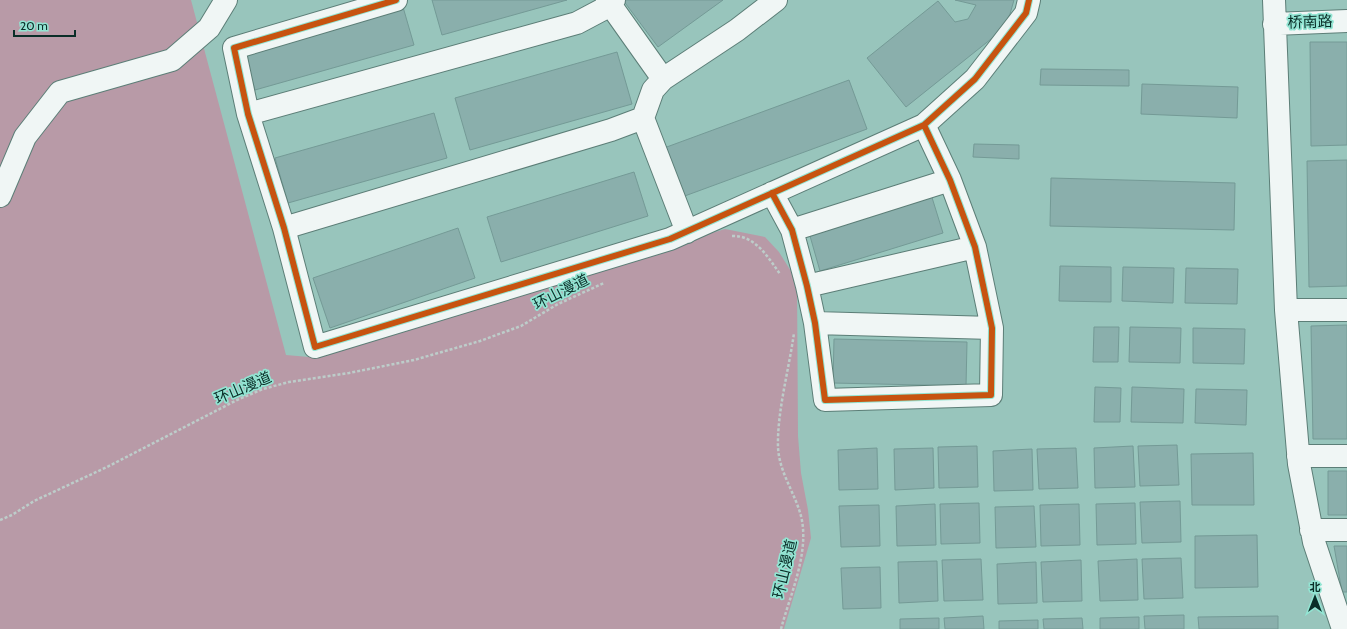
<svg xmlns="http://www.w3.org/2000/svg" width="1347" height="629" font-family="Cabin,'Noto Sans SC',sans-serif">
<rect width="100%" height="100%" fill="#98c5bc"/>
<path fill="#b89aa7" d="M0,0H191L286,355L309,357L725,229L765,237L779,252L797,281L798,436L801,473L808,510L811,538L784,629H0Z"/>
<path fill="#8aafac" stroke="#749a96" d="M432,0H567L442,35Z
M623,0H723L658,47Z
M955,0H1014L1010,14L1001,31L906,107L867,58L938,1L955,22L968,19L976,5Z
M403,7L414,45L255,90L244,52Z
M1310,42H1347V145L1311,146Z
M617,52L632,104L470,150L455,98Z
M1041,69L1129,70V86L1040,85Z
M849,80L867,129L682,197L664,148Z
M1142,84L1238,87L1237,118L1141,114Z
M434,113L447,158L288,203L275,158Z
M974,144L1019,145V159L973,157Z
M1347,160V286L1309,287L1307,161Z
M634,172L648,216L501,262L487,217Z
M1051,178L1235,183L1234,230L1050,226Z
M930,191L943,233L820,271L808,229Z
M458,228L475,278L330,328L313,278Z
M1060,266L1111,267V302L1059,301Z
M1123,267L1174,268L1173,303L1122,301Z
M1186,268L1238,269L1237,304L1185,303Z
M1347,325V439H1313L1311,326Z
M1094,327H1119L1118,362H1093Z
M1130,327L1181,328L1180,363L1129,362Z
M1193,328L1245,329L1244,364L1193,363Z
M834,339L967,342L966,386L833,383Z
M1095,387L1121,388L1120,422H1094Z
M1132,387L1184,389L1183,423L1131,422Z
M1196,389L1247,390L1246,425L1195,423Z
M1177,445L1179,485L1140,486L1138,446Z
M977,446L978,487L939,488L938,447Z
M1133,446L1135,487L1095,488L1094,448Z
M877,448L878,489L839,490L838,450Z
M933,448L934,488L895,490L894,449Z
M1076,448L1078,488L1039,489L1037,449Z
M1032,449L1033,490L994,491L993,451Z
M1253,453L1254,505H1192L1191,454Z
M1328,471H1347V515H1328Z
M1180,501L1181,542L1142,543L1140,502Z
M979,503L980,543L941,544L940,504Z
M1135,503L1136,544L1097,545L1096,504Z
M935,504L936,545L897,546L896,506Z
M1079,504L1080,545L1041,546L1040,505Z
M879,505L880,546L841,547L839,506Z
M1034,506L1036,547L996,548L995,507Z
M1257,535L1258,587L1195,588V536Z
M1334,546H1347V592H1342Z
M1181,558L1183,598L1144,599L1142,559Z
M981,559L983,600L944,601L942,560Z
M1137,559L1138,600L1100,601L1098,561Z
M1081,560L1082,601L1043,602L1041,562Z
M937,561L938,601L899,603L898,562Z
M1036,562L1037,603L998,604L997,564Z
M880,567L881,608L843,609L841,568Z
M1184,615V629H1145L1144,616Z
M983,616L984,629H945L944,618Z
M1278,616V629H1199L1198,617Z
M1139,617V629H1100V618Z
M939,618V629H900V619Z
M1082,618L1083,629H1044L1043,619Z
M1038,620V629H999V621Z"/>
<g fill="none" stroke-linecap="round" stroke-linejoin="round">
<g stroke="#5c7e77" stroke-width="24">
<path id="minor" d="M396,0L234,48L248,114L284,228L315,347L670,239L924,125L975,79L1026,13L1029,0
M607,0L663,79
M1274,0L1286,310L1299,464L1314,542L1343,629
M1274,24L1347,21
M248,114L577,23L611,5L614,0
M643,118L687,232
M772,193L792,230L807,286L815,323L825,400L991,395L992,328L975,247L950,180L924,125
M0,196L25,137L60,92L172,60L209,28L226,0
M284,228L611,130L643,118L653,90L663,79L737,30L776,0
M792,230L950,180
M807,286L975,247
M1286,310H1347
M815,323L992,328
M1298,456H1347
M1311,530H1347"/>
</g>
<path stroke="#bdcdca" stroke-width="2.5" stroke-dasharray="3 2" stroke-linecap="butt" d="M732,236C755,235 768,257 780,274
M0,520L12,515L34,501L107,467L237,400L263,389L289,382L349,373L414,360L480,341L521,326L558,304L604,283
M781,629C790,595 810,552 801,516C795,493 779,472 778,447C777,412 789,369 794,333"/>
<use href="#minor" stroke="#f0f6f5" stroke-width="22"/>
<g stroke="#92e5d3" stroke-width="8">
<path id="cycleway" d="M396,0L234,48L248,114L284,228L315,347L670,239L924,125L975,79L1026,13L1029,0
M772,193L792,230L807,286L815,323L825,400L991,395L992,328L975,247L950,180L924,125"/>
</g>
<use href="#cycleway" stroke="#c75310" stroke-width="6"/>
</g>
<g text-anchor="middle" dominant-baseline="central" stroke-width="3.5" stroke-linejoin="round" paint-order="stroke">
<g font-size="15" fill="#0a2e28" stroke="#92e5d3">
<text transform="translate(1310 22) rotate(-2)">桥南路</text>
<text transform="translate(561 292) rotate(-27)">环山漫道</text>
<text transform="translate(243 388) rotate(-23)">环山漫道</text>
<text transform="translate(785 569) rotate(-77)">环山漫道</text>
</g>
</g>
<g transform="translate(1315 597)" stroke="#92e5d3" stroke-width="3" paint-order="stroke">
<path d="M0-3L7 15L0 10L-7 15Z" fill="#0a2e28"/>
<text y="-6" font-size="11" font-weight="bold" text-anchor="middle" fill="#0a2e28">北</text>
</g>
<path d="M14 30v6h61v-6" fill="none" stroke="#0a2e28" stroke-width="2"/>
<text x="20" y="30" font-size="12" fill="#0a2e28" stroke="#92e5d3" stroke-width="3" paint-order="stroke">20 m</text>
</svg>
